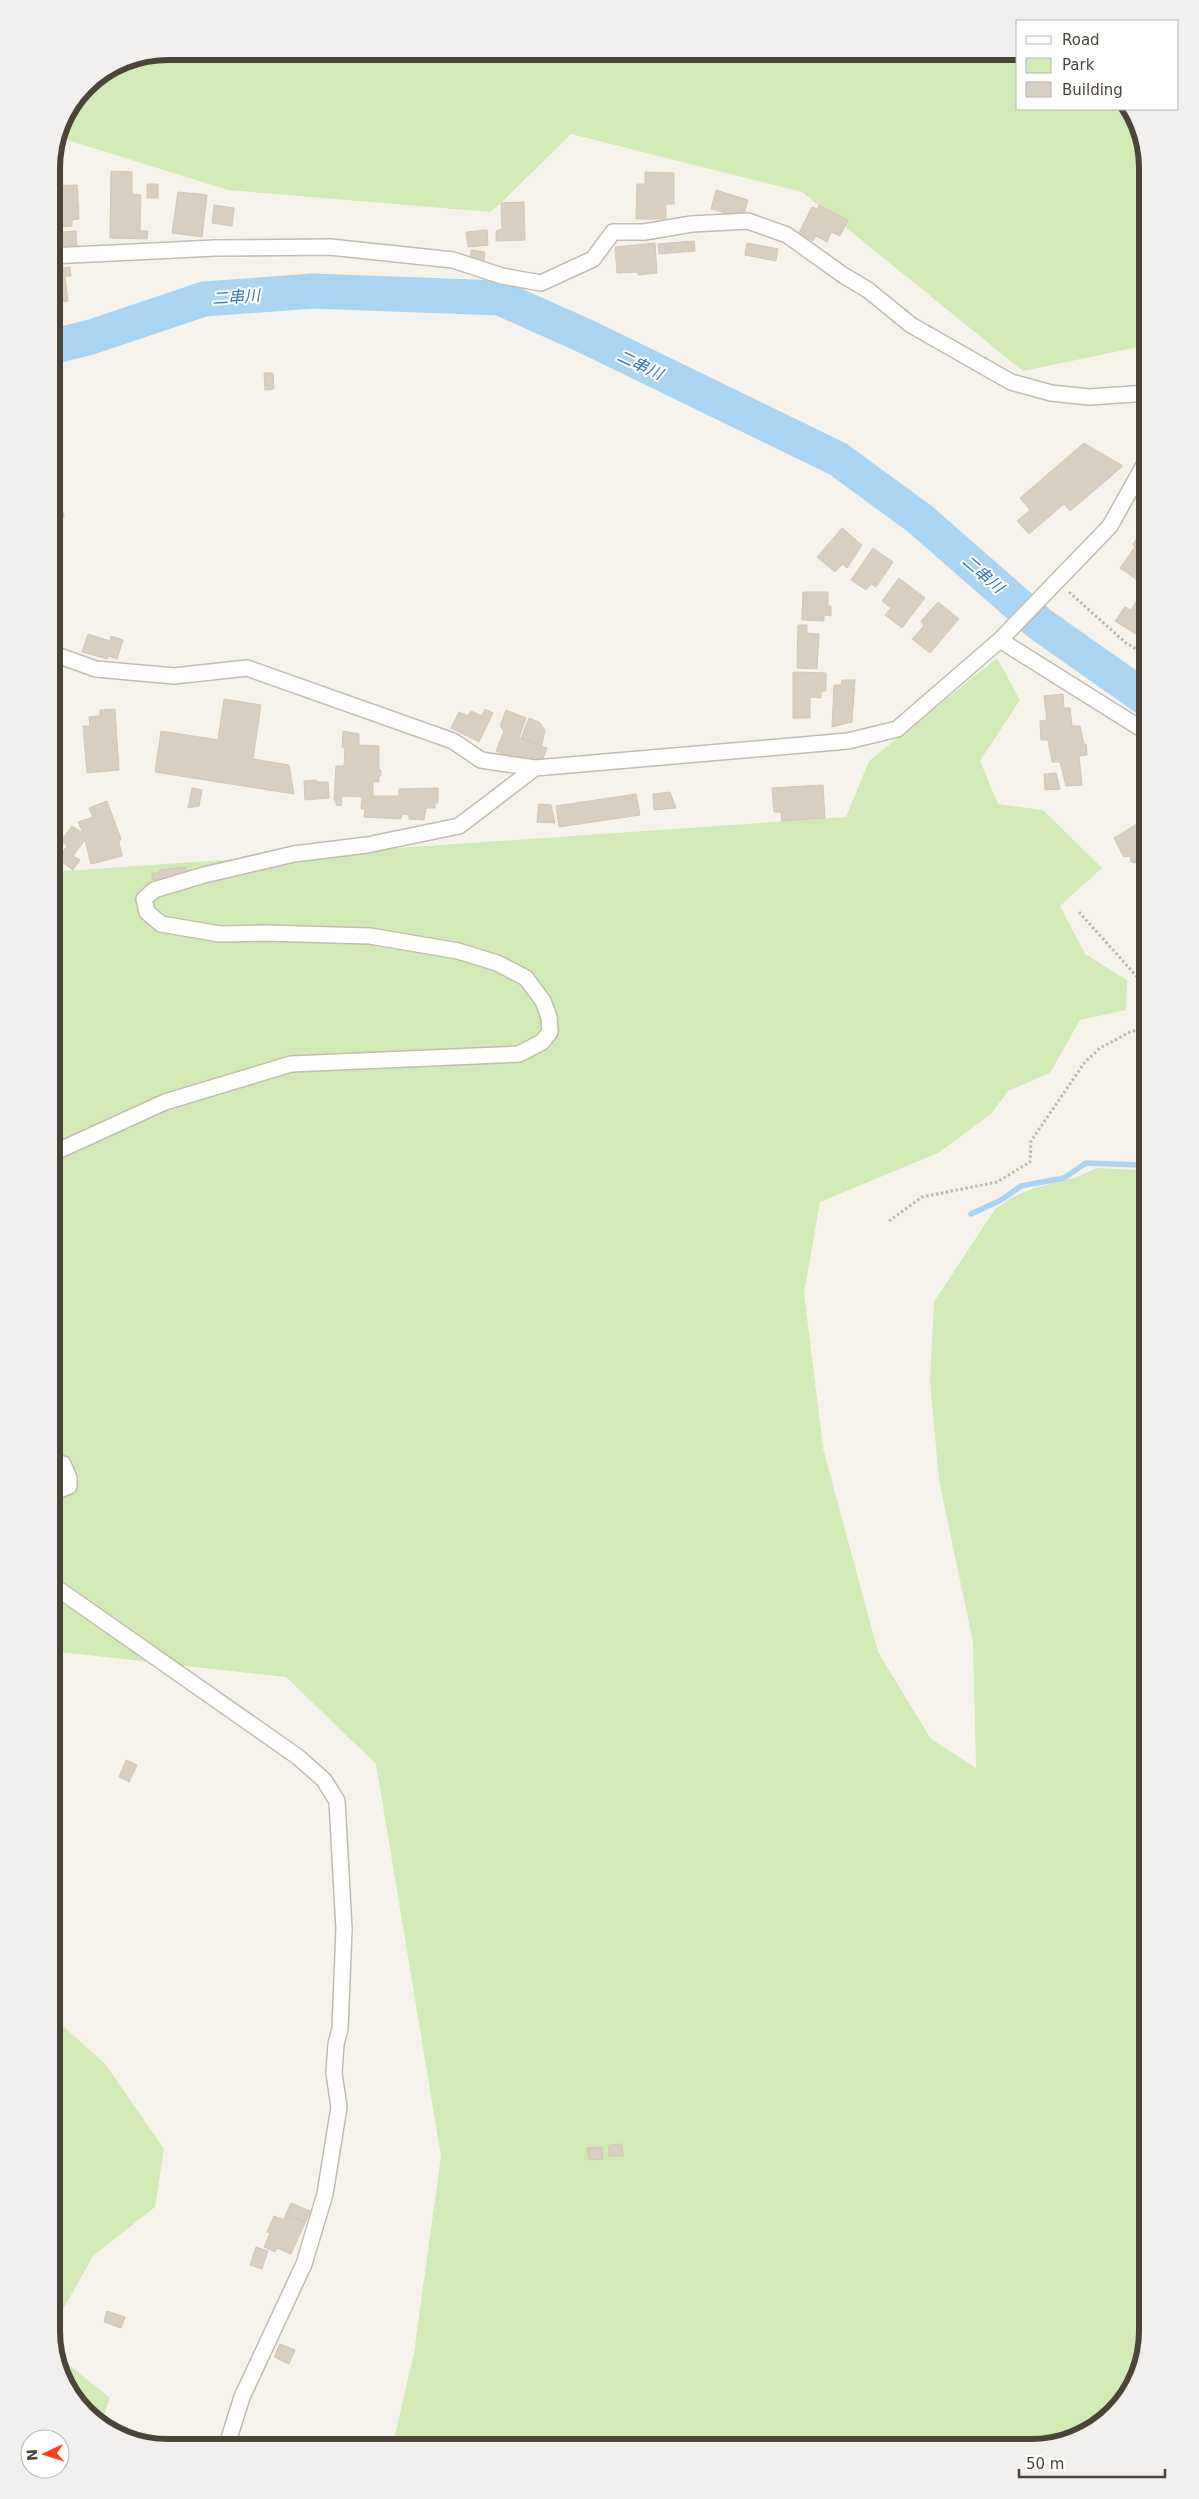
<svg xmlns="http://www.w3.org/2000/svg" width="1199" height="2499" font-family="'DejaVu Sans','Noto Sans JP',sans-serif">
<rect width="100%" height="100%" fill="#f6f3ec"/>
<path fill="#d2eab5" d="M168,51L1018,52V109H1128L1139,124L1148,168V345L1023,371L802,192L571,134L501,203L490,212L228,190L58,137C67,103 91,76 123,61C135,55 154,54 168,51Z
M997,658L1020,700L980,761L998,804L1043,810L1102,868L1060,906L1085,954L1127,980L1126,1010L1080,1020L1050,1073L1008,1091L991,1114L938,1153L820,1202L804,1293L823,1448L878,1652L931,1739L976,1768L973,1642L939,1480L930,1381L934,1302L995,1209L1011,1198L1034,1188L1077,1177L1097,1168L1137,1170L1148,1167V2331L1128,2396L1075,2439L1031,2448H392L414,2353L441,2156L376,1764L286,1677L51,1651V872L846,817L869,761Z
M51,2015L106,2065L164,2149L155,2207L93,2256L51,2331Z
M56,2354L110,2398L100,2424L60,2375Z"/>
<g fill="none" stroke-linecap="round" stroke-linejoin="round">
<path stroke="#a9d4f2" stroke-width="5.5" d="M971,1214L1001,1200L1021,1186L1064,1178L1086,1163L1140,1165L1148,1162"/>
<path stroke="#a9d4f2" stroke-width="35" d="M51,347L91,337L204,299L313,291L500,298L585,336L838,459L920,519L1040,624L1148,700"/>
</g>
<path fill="#d8cfc1" stroke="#d3c7b4" d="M111,171L132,172V194L141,195L140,231H148L147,239L110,238Z
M645,172L674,173V204H666V219H636L637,184H645Z
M147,184H158V198H147Z
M77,185L79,219L72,220V226L55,227V222H51V186Z
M716,190L748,200L743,218L711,209Z
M178,192L207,195L202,237L172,233Z
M524,202L525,240L496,241V231L502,229L501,203Z
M214,205L234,208L232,226L212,223Z
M819,205L848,220L840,236L831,232L827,242L816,236L813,241L799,233L812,207L817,209Z
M487,230L488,245L468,247L466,232Z
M76,231L77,248L51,250V233Z
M694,241L695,251L659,254L658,244Z
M655,243L657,273L638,275V272L617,273L615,247Z
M747,243L778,249L776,261L745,255Z
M471,250L485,252L484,261L470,260Z
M70,267L71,276H65L68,301L51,303V269Z
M264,373H273L274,389L265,390Z
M1084,443L1123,466L1070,511L1064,504L1029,534L1017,521L1030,510L1020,498Z
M1145,508L1148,510V580L1144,585L1120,568L1135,547L1133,544L1144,528L1136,522Z
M50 515a7 7 0 1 1 14 0a7 7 0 1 1-14 0Z
M842,528L862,545L847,568L843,564L835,572L817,557Z
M873,548L893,562L876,587L871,584L866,590L851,580Z
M899,578L925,598L902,628L885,615L891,608L882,601Z
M803,592H828V606H831V616L824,615V621L802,620Z
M1148,597V642L1115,621L1125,607L1131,610L1136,602L1142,606Z
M938,602L959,619L930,653L912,639L924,626L921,621Z
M798,625H807V633L819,634L817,669L797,668Z
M88,634L110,641L111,636L123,640L117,659L109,656L107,659L82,652Z
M793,672L826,673V691H821V698L810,697V718H793Z
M842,680H855L852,722L832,727L834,685H841Z
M1063,694L1064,708H1070L1072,726H1080L1084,744H1086L1087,755L1079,756L1082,785L1066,786L1060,762H1052L1048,740H1041L1040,721L1047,720L1044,696Z
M224,699L261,705L253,759L289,765L294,794L155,772L161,731L218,740Z
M115,709L119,770L87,773L83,726H90L89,717L100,716V710Z
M485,709L493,713L479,742L451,728L459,712L468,716L471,711L482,716Z
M506,710L526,718L512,757L496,751L504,731L500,726Z
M529,718L539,722L545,730L542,745L521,738Z
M343,731L359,734V745L379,746V769L381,770V776H379V782H373V796H399V789L438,788V803H435V808H426L424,820L409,819V815L402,814L401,819L364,817L365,809H361L362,797L342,796L341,806L336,805V801L334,800L336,766H344L345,748L342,747Z
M520,738L547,748L542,762L536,763L514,755Z
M1056,773L1060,789L1045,790L1044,774Z
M316,780L317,782H328L329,798L305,800L304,781Z
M823,785L825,818L782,821L781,812H774L772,788Z
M192,788L202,790L199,806L188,808Z
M670,792L676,808L654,810L653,794Z
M636,794L640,815L559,827L556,806Z
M107,801L121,839L119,842L122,856L91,864L85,840L73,856L80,860L73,870L58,859L67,846L61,841L72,826L83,833L78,822L93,817L89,808Z
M539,804L551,805L555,823L537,822Z
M1148,817V856L1137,863L1131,862L1130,856L1124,857L1114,838Z
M186,867L187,880H152V873H159L160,870Z
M1148,869V897L1138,872Z
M126,1760L137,1765L129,1782L119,1777Z
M622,2144L623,2156H609V2145Z
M602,2147L603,2159L589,2160L587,2148Z
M291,2203L310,2211L305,2223L286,2214Z
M286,2214L305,2223L291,2254L277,2248L275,2252L264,2247L270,2233L267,2232L274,2216L284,2220Z
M256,2247L268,2251L262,2269L250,2265Z
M107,2311L125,2317L121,2328L104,2322Z
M280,2344L295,2350L289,2364L274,2357Z"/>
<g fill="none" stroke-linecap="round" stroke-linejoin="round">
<g stroke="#c2bbae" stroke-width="18">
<path id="street" d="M51,256L215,248L330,247L453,260L502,276L541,283L593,259L613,232H644L692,224L748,221L787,235L843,275L868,290L911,325L1011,382L1051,393L1089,397L1148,393
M1000,640L1148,733
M51,653L96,669L174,676L247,668L453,741L481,760L535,768L848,741L897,729L1000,640L1110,526L1148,458
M51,1154L165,1102L291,1064L519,1054L542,1042L550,1032L549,1017L543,1001L526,978L497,963L458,951L370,936L265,933L220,934L161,924L147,912L144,899L154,890L204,875L294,854L367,845L459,826L535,768
M51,1494L69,1486V1478L63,1464L51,1463
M51,1584L298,1757L324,1780L337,1801L344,1929L340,2029L336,2044L334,2073L339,2107L325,2194L304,2264L242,2397L226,2448"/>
</g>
<path stroke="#c4b79f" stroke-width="3" stroke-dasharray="2.5 2.5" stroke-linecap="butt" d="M1069,592L1126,643L1148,656
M1079,912L1148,989
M889,1221L922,1197L997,1182L1030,1162L1031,1141L1085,1062L1100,1048L1130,1032L1148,1027"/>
<use href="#street" stroke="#fff" stroke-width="15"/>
</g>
<g text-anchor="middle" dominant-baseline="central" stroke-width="4" stroke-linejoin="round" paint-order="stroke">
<g font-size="16" font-style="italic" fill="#2e7ab2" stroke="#fff">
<text transform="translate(236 297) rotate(-4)">二串川</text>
<text transform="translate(640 365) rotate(25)">二串川</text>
<text transform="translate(983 574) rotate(41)">二串川</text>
</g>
</g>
<path d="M0 0H1199V2499H0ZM168 60H1031A108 108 0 0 1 1139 168V2331A108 108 0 0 1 1031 2439H168A108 108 0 0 1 60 2331V168A108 108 0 0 1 168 60Z" fill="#f1f0ef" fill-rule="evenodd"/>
<path fill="none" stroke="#4b4439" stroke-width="6" d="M168 60H1031A108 108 0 0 1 1139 168V2331A108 108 0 0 1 1031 2439H168A108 108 0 0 1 60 2331V168A108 108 0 0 1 168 60Z"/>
<rect x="1016" y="20" width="162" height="90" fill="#ffffff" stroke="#b7b4b0"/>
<rect x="1026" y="36" width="25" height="8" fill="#ffffff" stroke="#b7b4b0"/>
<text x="1062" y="45" font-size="15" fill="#4b4439">Road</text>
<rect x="1026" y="58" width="25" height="15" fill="#d2eab5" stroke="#b7b4b0"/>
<text x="1062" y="70" font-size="15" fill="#4b4439">Park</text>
<rect x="1026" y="82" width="25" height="15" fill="#d8cfc1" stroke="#b7b4b0"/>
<text x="1062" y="95" font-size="15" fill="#4b4439">Building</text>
<g transform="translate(45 2454) rotate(266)"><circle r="24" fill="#ffffff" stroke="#b7b4b0"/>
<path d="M0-4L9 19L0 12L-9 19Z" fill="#fc3f1d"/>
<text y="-8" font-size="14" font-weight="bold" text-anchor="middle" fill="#4b4439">N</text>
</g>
<path d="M1019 2469v8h146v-8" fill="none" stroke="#4b4439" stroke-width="2.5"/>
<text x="1026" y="2469" font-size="15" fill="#4b4439" stroke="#ffffff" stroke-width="4" paint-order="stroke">50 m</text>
</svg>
